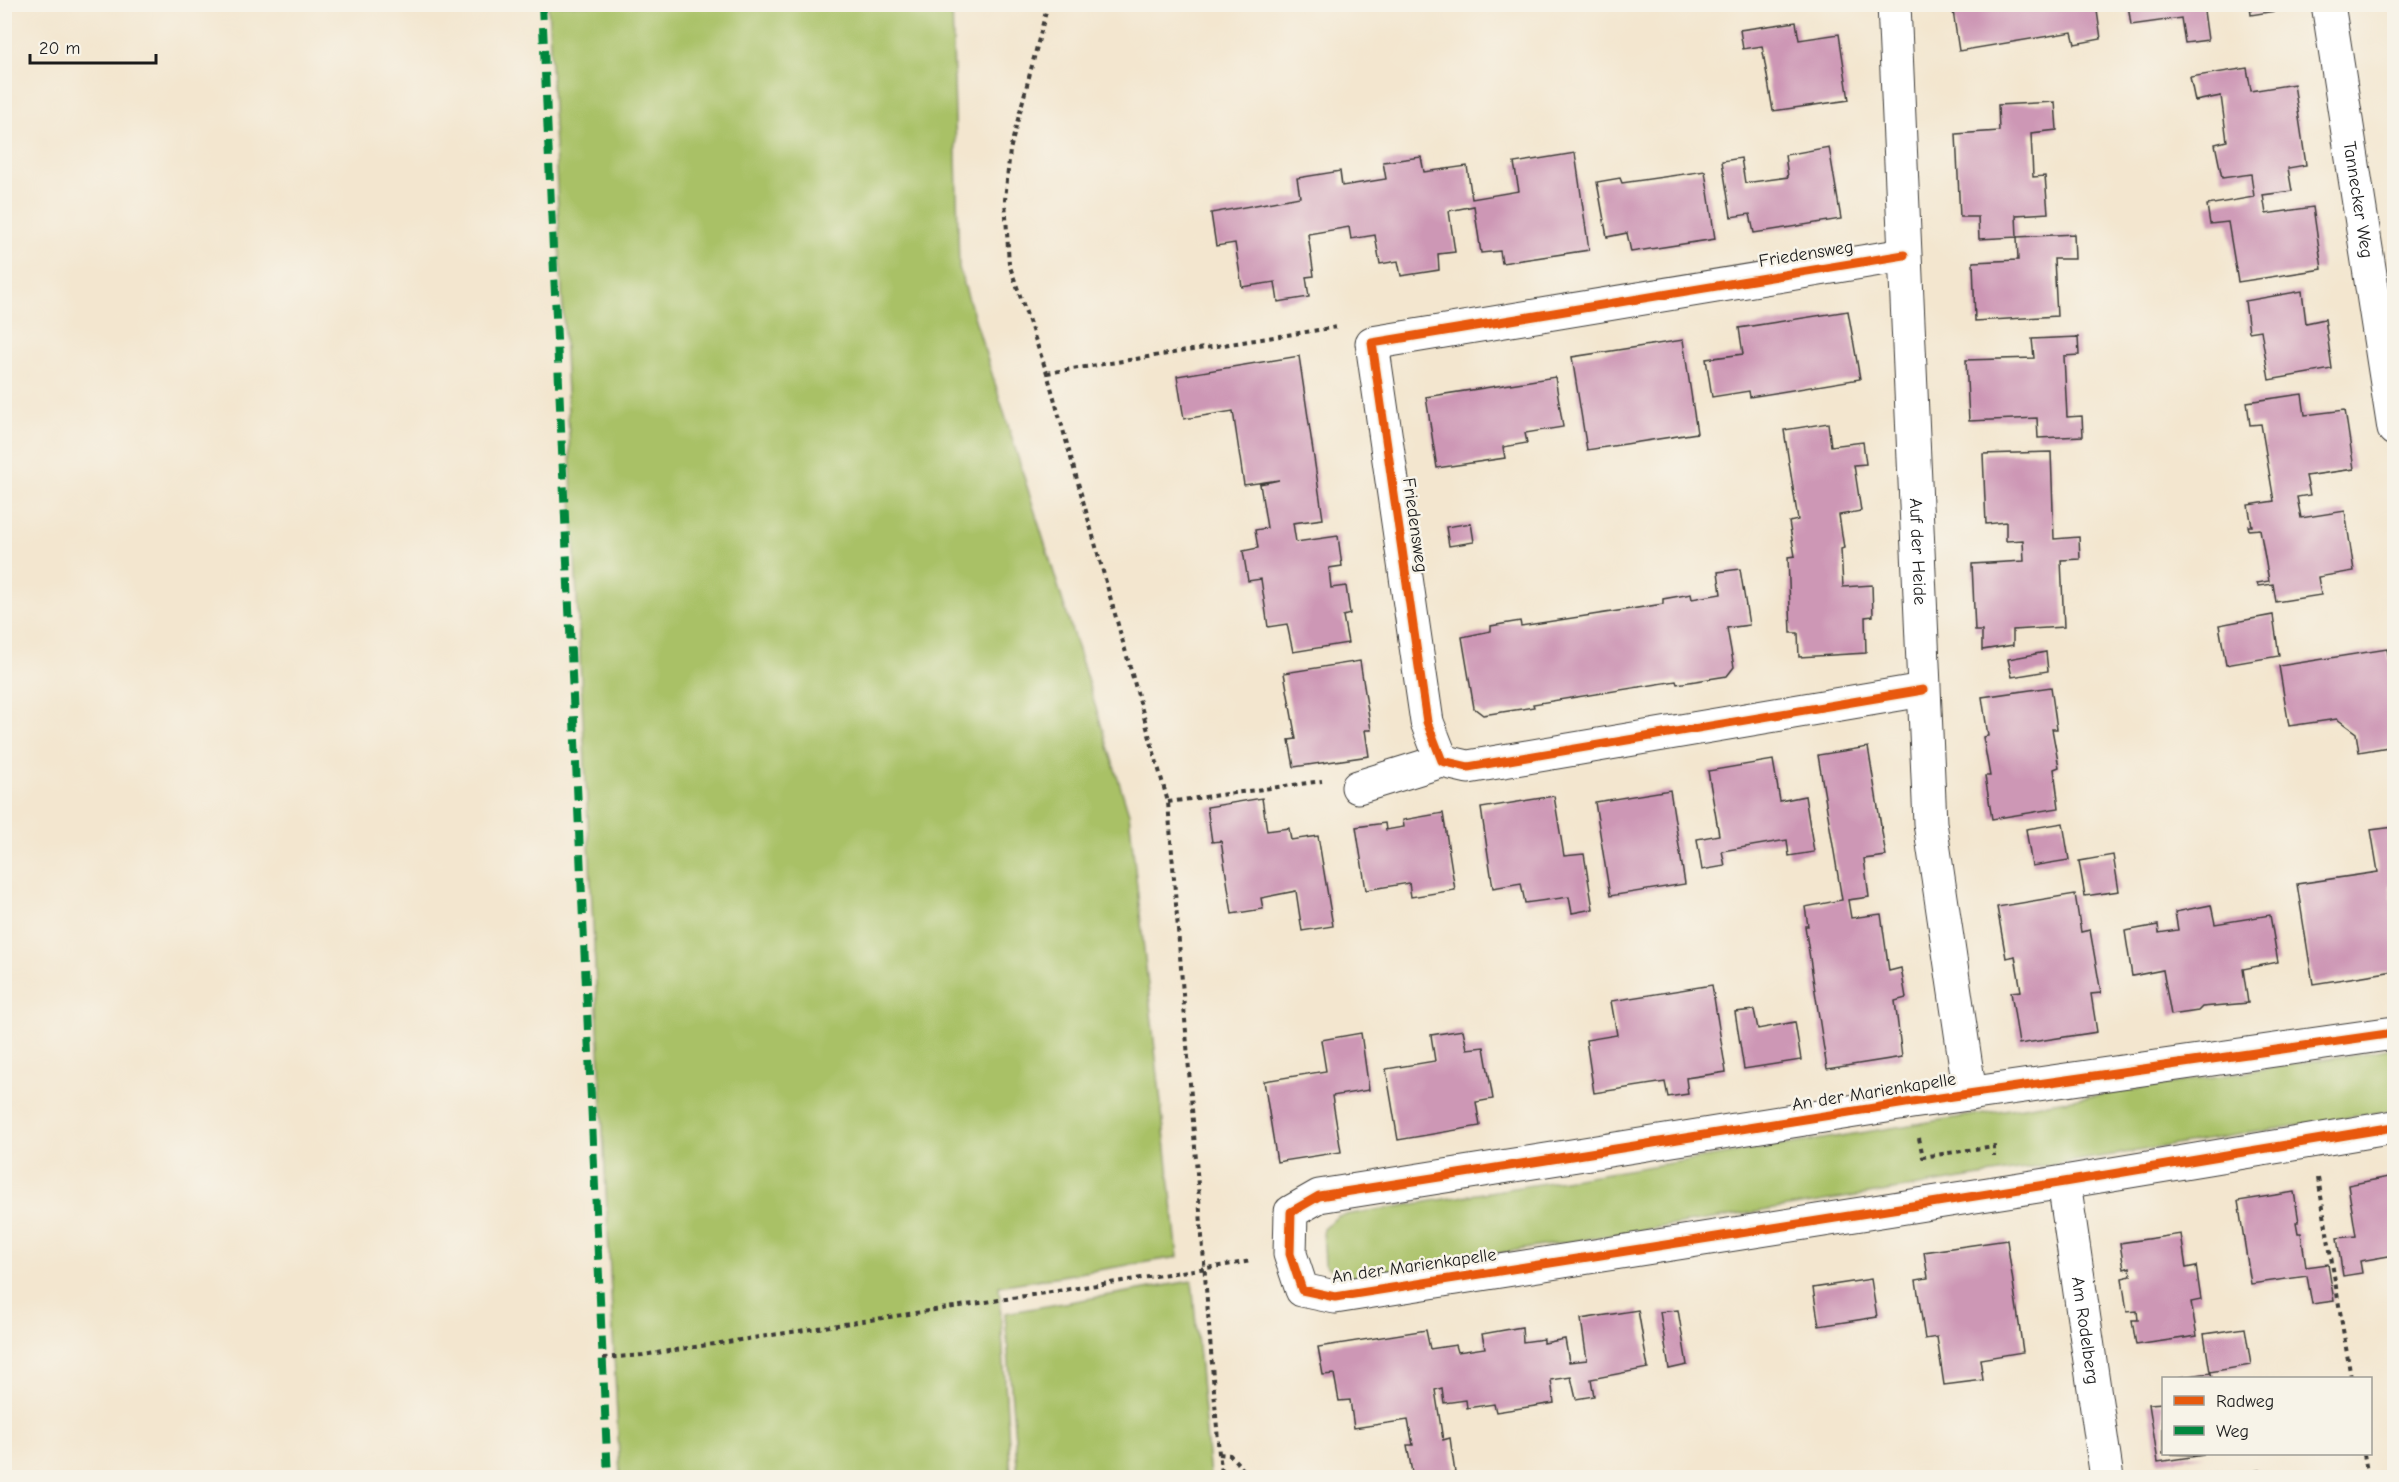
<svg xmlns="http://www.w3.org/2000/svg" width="2399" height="1482" font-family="'Comic Neue',sans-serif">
<rect width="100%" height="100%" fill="#f7f3e8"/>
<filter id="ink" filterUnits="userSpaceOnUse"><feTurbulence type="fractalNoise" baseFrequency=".0167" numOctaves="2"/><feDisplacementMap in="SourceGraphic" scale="12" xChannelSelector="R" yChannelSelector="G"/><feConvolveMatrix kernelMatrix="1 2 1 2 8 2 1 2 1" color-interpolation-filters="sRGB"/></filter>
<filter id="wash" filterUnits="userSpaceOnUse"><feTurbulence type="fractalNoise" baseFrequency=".008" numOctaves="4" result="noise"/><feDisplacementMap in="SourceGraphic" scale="24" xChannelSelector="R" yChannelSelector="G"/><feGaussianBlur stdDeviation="1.35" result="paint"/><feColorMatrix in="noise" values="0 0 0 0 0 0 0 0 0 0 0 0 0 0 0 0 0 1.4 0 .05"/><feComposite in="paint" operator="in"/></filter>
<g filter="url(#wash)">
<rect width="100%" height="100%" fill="#f3e6cf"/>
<path fill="#a9c166" stroke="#626e41" stroke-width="1.5" d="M548,5H952L959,268L1129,814L1178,1257L999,1286L1011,1477H620Z
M2394,1048V1110L1343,1278L1325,1265L1323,1229L1338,1216Z
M1192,1281L1210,1477H1018L1005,1313Z"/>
<g id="blocks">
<path fill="#cd97b5" d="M1952,4H2096L2101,39L2075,44L2072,32L1959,51Z
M2128,4H2203L2208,40L2185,43L2181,18L2131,25Z
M2250,4H2281L2282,10L2251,15Z
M1796,22L1799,40L1839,34L1849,100L1773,111L1762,46L1743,49L1740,30Z
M2247,68L2251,91L2294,84L2306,165L2288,168L2292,191L2263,195L2266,214L2313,207L2322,269L2238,282L2228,222L2210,224L2207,205L2254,197L2251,174L2222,178L2215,144L2227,141L2221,96L2195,101L2190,77Z
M2055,102L2057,130L2031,133L2033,177L2045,176L2048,213L2016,215L2017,237L2074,234L2075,259H2054L2057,316L1975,321L1973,262L2018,260L2017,237L1979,239L1978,217H1960L1956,134L1999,131L1998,105Z
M1829,147L1841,219L1754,233L1750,214L1731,217L1722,161L1741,158L1745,183L1788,177L1785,155Z
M1575,153L1589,250L1502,263L1500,251L1481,253L1474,206L1449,211L1455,252L1438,254L1439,270L1401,276L1398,261L1380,264L1375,235L1351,239L1349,227L1308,234L1314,276L1306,277L1309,297L1278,302L1275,282L1242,287L1235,243L1216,246L1211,213L1300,197L1297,178L1340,171L1342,186L1367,182L1386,179L1383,162L1421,157L1424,172L1467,166L1472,199L1519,191L1514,163Z
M1705,171L1715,239L1631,252L1627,233L1607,237L1597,182L1620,178L1622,183Z
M2302,291L2306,323L2325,319L2332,369L2269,380L2261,330L2249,332L2245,301Z
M1848,311L1860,379L1750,397L1749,391L1712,397L1706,359L1743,354L1739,328Z
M2078,337L2079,355L2064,356L2067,417L2082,416L2083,436L2038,438L2037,418L1969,421L1966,360L2034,358L2032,339Z
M1683,340L1697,433L1587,450L1572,357Z
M1299,356L1323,519L1293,523L1296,542L1338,536L1342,566L1329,568L1331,588L1346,586L1350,614L1343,616L1348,643L1293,652L1287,624L1268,627L1261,579L1248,581L1243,551L1258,548L1255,530L1267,528L1260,484L1279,480L1244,485L1233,411L1184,419L1177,376Z
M1555,377L1563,427L1525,433L1527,443L1503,447L1505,458L1437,468L1426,397Z
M2302,394L2305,415L2345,410L2354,469L2306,476L2310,495L2297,497L2301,518L2345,511L2354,571L2318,577L2321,595L2276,602L2273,584L2258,586L2257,583L2269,581L2260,529L2249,530L2248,526H2252L2248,505L2274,501L2261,424L2250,425L2247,402Z
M1828,423L1831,446L1863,442L1866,464L1854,465L1861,511L1839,515L1844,548L1841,549L1843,587L1872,585L1873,616L1865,617L1866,653L1799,657L1798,633H1791L1788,557L1795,556L1789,522L1798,520L1784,430Z
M2051,452L2054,539L2079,537L2080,559L2061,560L2064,627L2013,630V645L1982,650V631H1975L1972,564L2024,561L2023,540L2006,541V522L1986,524L1983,454Z
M1471,523L1474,542L1449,546L1446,527Z
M1740,569L1749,625L1727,628L1734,667L1727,676L1677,684L1676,681L1533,704L1534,707L1483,715L1474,708L1462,637L1491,631V626L1520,621L1521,626L1663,604V599L1691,594L1692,599L1721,594L1718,572Z
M2273,615L2279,656L2226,665L2219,625Z
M2387,649L2390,662L2394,661V746L2359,752L2356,733L2337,719L2289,726L2279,666Z
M2046,652L2048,671L2012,677L2008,659Z
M1360,661L1371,730H1365L1369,756L1294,767L1289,740L1296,739L1284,673Z
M2051,687L2057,729H2052L2059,767L2054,769L2059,808L1992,819L1985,776H1990L1983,737L1988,736L1982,697Z
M1868,747L1886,856L1864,859L1869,897L1848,900L1851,918L1881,914L1889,971L1901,968L1906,998L1895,1001L1902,1057L1827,1069L1805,926H1808L1805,907L1842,900L1818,755Z
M1773,760L1780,801L1805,796L1814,852L1789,856L1787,840L1722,851L1725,866L1702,870L1697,839L1719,835L1708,771Z
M1670,790L1685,884L1610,896L1595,802Z
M1554,796L1564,856L1584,854L1593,909L1572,913L1569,897L1525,903L1521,883L1493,888L1481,808Z
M1262,798L1267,831L1289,828L1291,840L1318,836L1333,926L1302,931L1296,891L1261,898L1263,909L1232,914L1221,841L1212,842L1207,807Z
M1443,813L1455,890L1411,897L1409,883L1366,890L1356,827L1385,823L1386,830L1404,827L1403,820Z
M2063,823L2069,860L2032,866L2026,829Z
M2394,827V885H2390L2394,915V971L2313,984L2297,884L2378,872L2371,830Z
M2113,855L2119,891L2085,896L2079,861Z
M2075,894L2081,932L2090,930L2101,993L2091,994L2097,1032L2019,1044L2011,992L2021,991L2015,956L2006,958L1997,907Z
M2211,905L2215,924L2270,915L2278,962L2243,969L2248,1003L2202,1007L2198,1011L2171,1015L2163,970L2132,976L2125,931L2158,925L2159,933L2178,930L2175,912Z
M1712,985L1726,1072L1686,1078L1688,1094L1668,1097L1665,1082L1594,1093L1586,1040L1617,1035L1611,1001Z
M1754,1010L1758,1029L1795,1022L1801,1060L1744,1069L1735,1012Z
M1463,1030L1467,1049L1484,1047L1493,1099L1476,1102L1480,1126L1398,1140L1386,1069L1435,1061L1431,1035Z
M1361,1033L1369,1090L1332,1096L1341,1152L1277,1162L1264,1081L1326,1071L1321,1040Z
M2394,1176V1255L2360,1261L2362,1273L2343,1276L2337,1238L2356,1236L2348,1185Z
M2294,1192L2299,1222H2296L2298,1233H2301L2306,1267L2328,1264L2334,1301L2312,1304L2307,1276L2251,1284L2238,1201Z
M2181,1234L2186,1268L2196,1266L2201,1300L2191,1302L2197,1336L2136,1345L2132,1320H2138L2137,1311L2127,1312L2122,1278L2131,1276L2130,1267L2124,1269L2120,1243Z
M2007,1240L2023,1352L1980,1359L1983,1380L1944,1385L1937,1337L1925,1339L1916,1280L1928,1278L1924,1252Z
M1871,1279L1877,1317L1819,1326L1813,1288Z
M1638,1310L1648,1368L1591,1379L1594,1396L1576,1399L1571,1377L1551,1380L1554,1403L1496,1412L1494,1404L1467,1408L1466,1400L1444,1403L1442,1388L1435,1390L1443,1440L1450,1438L1455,1473L1428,1478H1413L1407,1445H1413L1408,1420L1354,1428L1350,1400L1339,1401L1334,1374L1323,1375L1318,1347L1426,1330L1430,1349L1456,1345L1458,1352L1485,1348L1482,1334L1522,1327L1523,1342L1544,1339V1343L1565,1339L1569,1362L1587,1360L1581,1319Z
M1678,1310L1687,1365L1669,1369L1660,1312Z
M2245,1328L2251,1365L2210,1372L2204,1334Z
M2211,1373L2212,1378H2180V1377Z
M2163,1403V1454L2204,1455L2158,1462L2149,1404Z
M2259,1470L2260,1478H2220V1476Z"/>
</g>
</g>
<g filter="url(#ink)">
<use href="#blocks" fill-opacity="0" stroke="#3c3a37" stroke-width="1.5"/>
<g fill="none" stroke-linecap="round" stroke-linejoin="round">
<g stroke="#3c3a37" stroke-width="35">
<g id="minor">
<path id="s1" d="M1894,4L1930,823L1970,1094"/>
<path id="s2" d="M2328,4L2394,429"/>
<path d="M1904,255L1372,343L1427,722L1442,761L1468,767L1923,690"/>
<path d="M1358,787L1442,761"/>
<path d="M2394,1033L1912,1102L1319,1196L1291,1212L1290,1254L1302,1290L1335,1297L2064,1182L2394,1127"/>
<path id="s3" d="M2064,1182L2107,1478"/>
</g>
</g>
<path stroke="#3c3a37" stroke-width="4" stroke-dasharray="4.5 4.5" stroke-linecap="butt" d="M1048,4L1010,150L1005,200L1009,264L1047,373L1168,802L1219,1454L1223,1478
M1047,373L1337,327
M1168,802L1322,781
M1919,1138L1923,1157L1994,1146V1156
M2318,1178L2351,1378
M603,1358L643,1355L1252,1261
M1219,1454L1230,1455L1251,1478
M2364,1454L2368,1478"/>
<use href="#minor" stroke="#fff" stroke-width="33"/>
<path stroke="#00873e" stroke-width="8" stroke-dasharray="15 8" stroke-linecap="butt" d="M542,4L608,1478"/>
<g stroke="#f7f3e8" stroke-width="13">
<path id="cycleway" d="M1904,255L1372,343L1427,722L1442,761L1468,767L1923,690
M2394,1033L1912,1102L1319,1196L1291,1212L1290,1254L1302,1290L1335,1297L2064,1182L2394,1127"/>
</g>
<use href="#cycleway" stroke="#e8590c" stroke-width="9"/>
</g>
</g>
<g text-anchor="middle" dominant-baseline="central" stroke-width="5" stroke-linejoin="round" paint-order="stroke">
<g font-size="18" fill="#1c1c1c" stroke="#f7f3e8">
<text stroke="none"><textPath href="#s2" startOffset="198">Tannecker Weg</textPath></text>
<text transform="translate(1806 254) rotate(-9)">Friedensweg</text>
<text transform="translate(1415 525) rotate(82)">Friedensweg</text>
<text stroke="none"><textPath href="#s1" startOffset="548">Auf der Heide</textPath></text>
<text transform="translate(1874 1092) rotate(-9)">An der Marienkapelle</text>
<text transform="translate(1414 1266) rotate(-8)">An der Marienkapelle</text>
<text stroke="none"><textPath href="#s3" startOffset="150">Am Rodelberg</textPath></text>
</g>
</g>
<rect width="2399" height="1482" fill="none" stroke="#f7f3e8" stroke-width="24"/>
<rect x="2162" y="1377" width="210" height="78" fill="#f7f3e8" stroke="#9f9d96" stroke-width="1.5"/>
<rect x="2174" y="1396" width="30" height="9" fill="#e8590c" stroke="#9f9d96" stroke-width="1.5"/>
<text x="2216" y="1407" font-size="18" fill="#1c1c1c">Radweg</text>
<rect x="2174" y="1426" width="30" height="9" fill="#00873e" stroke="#9f9d96" stroke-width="1.5"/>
<text x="2216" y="1437" font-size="18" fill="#1c1c1c">Weg</text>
<path d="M30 54v9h126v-9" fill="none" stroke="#1c1c1c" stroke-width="3"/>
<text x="39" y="54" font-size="18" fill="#1c1c1c" stroke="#f7f3e8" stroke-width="4.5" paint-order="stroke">20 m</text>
</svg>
